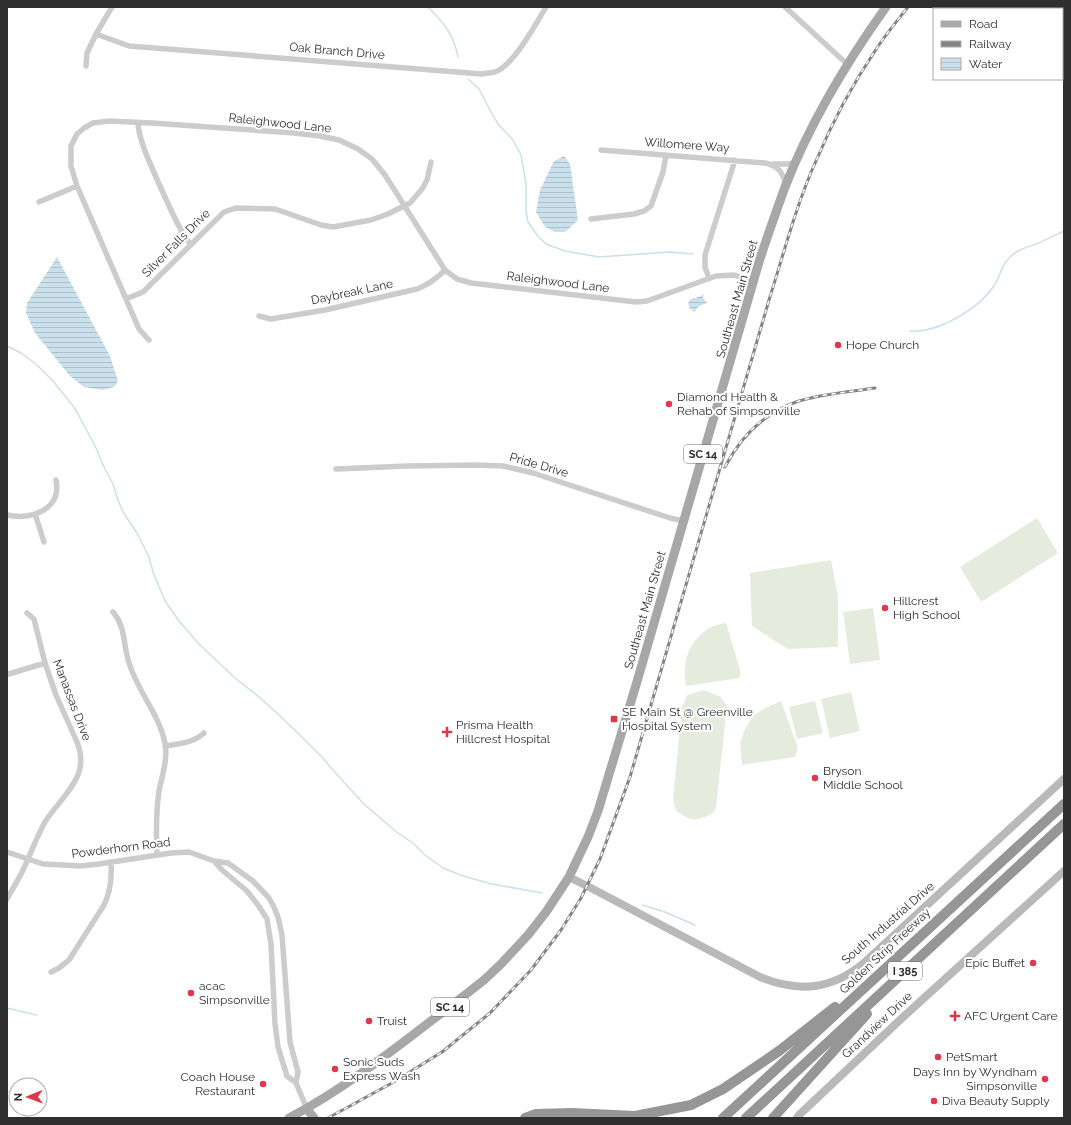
<svg xmlns="http://www.w3.org/2000/svg" width="1071" height="1125" font-family="Raleway,sans-serif">
<defs>
<pattern id="water-rules" width="6" height="5" patternUnits="userSpaceOnUse"><rect width="6" height="5" fill="#cae0eb"/><path d="M0 2.5h6" fill="none" stroke="#aec0ca"/></pattern>
</defs>
<rect width="100%" height="100%" fill="#fff"/>
<path fill="#e6ecdd" d="M1037,518L1058,553L981,602L960,567Z
M831,560L838,596V647L788,649L752,626L750,573Z
M873,608L880,660L850,664L843,612Z
M726,623L741,673L739,678L686,686C680,657 695,627 726,623Z
M704,690L721,697L727,706L716,807L713,813C695,822 693,822 676,811L673,800L682,708L687,695Z
M851,692L860,731L830,738L821,699Z
M781,701L798,748L795,757L742,765L740,743L745,729L753,716L765,708Z
M815,701L823,733L797,739L789,707Z"/>
<path fill="url(#water-rules)" d="M564,156L570,164L578,220L565,232H555L545,227L536,212L540,190L554,161Z
M57,257L110,356L118,381L114,387L103,390L84,387L70,376L35,333L26,313L27,303Z
M704,294L703,298L707,303C702,305 697,306 695,312C690,310 685,304 691,299C694,297 694,299 698,297C700,297 702,295 704,294Z"/>
<g fill="none" stroke-linecap="round" stroke-linejoin="round">
<path stroke="#cae0eb" stroke-width="1.5" d="M428,7C444,23 454,35 458,57
M468,79L479,89L492,114L499,125L513,140L521,155L526,184V211L528,222L537,235L546,244L565,251L599,257L670,252L693,254
M910,331C939,333 980,308 995,284C1001,275 1001,265 1010,257C1019,249 1025,248 1036,244C1046,240 1055,235 1064,231
M7,346L21,353L37,365L53,381L73,406L78,414L96,448L105,469L113,484L118,500L123,512L137,533L149,557L153,572L165,601L179,621L198,643L235,678L258,696L278,714L305,740L323,758L331,768L364,804L394,830L414,844L425,855L443,868L463,876L492,884L542,893
M643,905L665,912L695,925
M7,1008L36,1015"/>
<path stroke="#ccc" stroke-width="5.5" d="M785,7L847,64
M96,34L129,46L482,74C486,73 491,73 495,72C513,66 536,24 546,7
M86,66L87,53L96,34L112,7
M138,123C139,142 152,167 159,184C169,205 177,227 191,245
M601,150L765,163C779,166 781,171 786,183
M773,164H786L796,163
M39,202L77,186
M591,219L634,214L644,211L651,206L663,172L666,155
M709,278L705,267V255L735,160
M126,299L143,292L224,212L236,208L275,209L321,225L333,227L371,220L388,214L410,203L422,189L427,180L431,162
M259,316L271,319L325,310L417,289C428,285 436,279 445,270
M149,340L139,329L77,186L71,166V146L77,134L84,128L93,123L109,121L152,123L294,133L320,136L339,140L358,149L372,159L385,175L445,270L457,279L471,283L636,302L647,301L716,276L734,275L754,282
M336,469L408,466L476,465L503,466L533,473L670,518L684,521
M35,514L44,542
M7,515C31,520 62,510 56,480
M113,612C126,627 123,645 129,663C138,692 159,714 165,743C168,759 162,776 159,791C156,812 156,834 157,855
M9,674L45,663
M165,746C179,744 193,743 204,733
M7,852L43,864L63,865L80,866L99,864L171,853L189,852L214,861L228,863L253,881L269,898L274,907L278,917L282,935L290,1042L298,1072L296,1083
M214,861L222,870L247,891L258,905L267,919L271,944L275,1024L278,1047L287,1076L296,1083L307,1109
M7,899C12,890 17,882 22,872C30,856 36,838 45,822C55,806 73,790 79,772C82,762 81,752 77,742L56,695L45,663L34,619L27,613
M51,972L59,968L69,960L104,905C111,891 112,878 111,862"/>
<path stroke="#b9b9b9" stroke-width="8" d="M569,877L591,888L760,977C799,993 832,990 865,962L1064,779
M797,1118L799,1115L901,1019L1064,871"/>
<path stroke="#a7a7a7" stroke-width="9" d="M307,1109L314,1118
M289,1118C352,1085 408,1038 465,995L484,980L501,964L528,935L546,912L569,877L588,837L598,811L636,685L759,262C767,237 776,212 785,187C810,123 846,63 886,7"/>
<path stroke="#969696" stroke-width="10" d="M525,1118L536,1114L572,1113L635,1116L691,1105L723,1089L779,1051L835,1007
M723,1118L1064,804
M746,1118L1064,824
M773,1118L867,1014"/>
<g stroke="#848484" stroke-width="3">
<path id="rail" d="M725,467C741,436 763,414 796,402C820,394 850,392 875,388
M328,1118L392,1083L442,1052L490,1013L531,970L561,930L581,898L600,859L630,777L769,300C784,253 796,205 816,161C832,123 852,85 875,51C885,35 897,21 908,7"/>
</g>
<use href="#rail" stroke="#fff" stroke-width="1.5" stroke-dasharray="4.5" stroke-linecap="butt"/>
</g>
<g fill="#e1364b" stroke="#fff" stroke-width="1.5">
<circle cx="838" cy="345" r="4"/>
<circle cx="669" cy="404" r="4"/>
<circle cx="885" cy="608" r="4"/>
<rect x="610" y="715" width="8" height="8" rx="2"/>
<path d="M445 726h4v4h4v4h-4v4h-4v-4h-4v-4h4z"/>
<circle cx="815" cy="778" r="4"/>
<circle cx="1033" cy="963" r="4"/>
<circle cx="191" cy="993" r="4"/>
<path d="M953 1010h4v4h4v4h-4v4h-4v-4h-4v-4h4z"/>
<circle cx="369" cy="1021" r="4"/>
<circle cx="938" cy="1057" r="4"/>
<circle cx="335" cy="1069" r="4"/>
<circle cx="1045" cy="1079" r="4"/>
<circle cx="263" cy="1084" r="4"/>
<circle cx="934" cy="1101" r="4"/>
</g>
<g text-anchor="middle" dominant-baseline="central" stroke-width="4" stroke-linejoin="round" paint-order="stroke">
<g fill="#fff" stroke="#6d6d6d" stroke-width="1">
<rect x="684" y="445" width="38" height="18" rx="3"/>
<rect x="888" y="962" width="34" height="18" rx="3"/>
<rect x="431" y="998" width="38" height="18" rx="3"/>
</g>
<g font-size="11" font-weight="bold" fill="#2f2f2f">
<text x="703" y="454">SC 14</text>
<text x="905" y="971">I 385</text>
<text x="450" y="1007">SC 14</text>
</g>
<g font-size="12" fill="#2f2f2f" stroke="#fff">
<text transform="translate(337 51) rotate(5)">Oak Branch Drive</text>
<text transform="translate(280 123) rotate(6)">Raleighwood Lane</text>
<text transform="translate(687 145) rotate(4)">Willomere Way</text>
<text transform="translate(176 243) rotate(-45)">Silver Falls Drive</text>
<text transform="translate(558 282) rotate(7)">Raleighwood Lane</text>
<text transform="translate(352 292) rotate(-12)">Daybreak Lane</text>
<text transform="translate(737 299) rotate(-74)">Southeast Main Street</text>
<text transform="translate(539 465) rotate(16)">Pride Drive</text>
<text transform="translate(645 610) rotate(-74)">Southeast Main Street</text>
<text transform="translate(72 700) rotate(69)">Manassas Drive</text>
<text transform="translate(121 848) rotate(-7)">Powderhorn Road</text>
<text transform="translate(888 923) rotate(-41)">South Industrial Drive</text>
<text transform="translate(885 951) rotate(-43)">Golden Strip Freeway</text>
<text transform="translate(877 1025) rotate(-43)">Grandview Drive</text>
</g>
<g font-size="12" fill="#2f2f2f" stroke="#fff" text-anchor="start">
<text x="846" y="345">Hope Church</text>
<text x="677" y="397">Diamond Health &amp;<tspan x="677" dy="14">Rehab of Simpsonville</tspan></text>
<text x="893" y="601">Hillcrest<tspan x="893" dy="14">High School</tspan></text>
<text x="622" y="712">SE Main St @ Greenville<tspan x="622" dy="14">Hospital System</tspan></text>
<text x="456" y="725">Prisma Health<tspan x="456" dy="14">Hillcrest Hospital</tspan></text>
<text x="823" y="771">Bryson<tspan x="823" dy="14">Middle School</tspan></text>
<text x="1025" y="963" text-anchor="end">Epic Buffet</text>
<text x="199" y="986">acac<tspan x="199" dy="14">Simpsonville</tspan></text>
<text x="964" y="1016">AFC Urgent Care</text>
<text x="377" y="1021">Truist</text>
<text x="946" y="1057">PetSmart</text>
<text x="343" y="1062">Sonic Suds<tspan x="343" dy="14">Express Wash</tspan></text>
<text x="1037" y="1072" text-anchor="end">Days Inn by Wyndham<tspan x="1037" dy="14">Simpsonville</tspan></text>
<text x="255" y="1077" text-anchor="end">Coach House<tspan x="255" dy="14">Restaurant</tspan></text>
<text x="942" y="1101">Diva Beauty Supply</text>
</g>
</g>
<rect width="1071" height="1125" fill="none" stroke="#2f2f2f" stroke-width="16"/>
<rect x="933" y="8" width="130" height="72" fill="#ffffff" stroke="#acacac"/>
<rect x="941" y="21" width="20" height="6" fill="#a7a7a7" stroke="#acacac"/>
<text x="969" y="28" font-size="12" fill="#2f2f2f">Road</text>
<rect x="941" y="41" width="20" height="6" fill="#848484" stroke="#acacac"/>
<text x="969" y="48" font-size="12" fill="#2f2f2f">Railway</text>
<rect x="941" y="58" width="20" height="12" fill="url(#water-rules)" stroke="#acacac"/>
<text x="969" y="68" font-size="12" fill="#2f2f2f">Water</text>
<g transform="translate(28 1097) rotate(269)"><circle r="19" fill="#ffffff" stroke="#acacac"/>
<path d="M0-3L7 15L0 10L-7 15Z" fill="#e1364b"/>
<text y="-6" font-size="11" font-weight="bold" text-anchor="middle" fill="#2f2f2f">N</text>
</g>
</svg>
